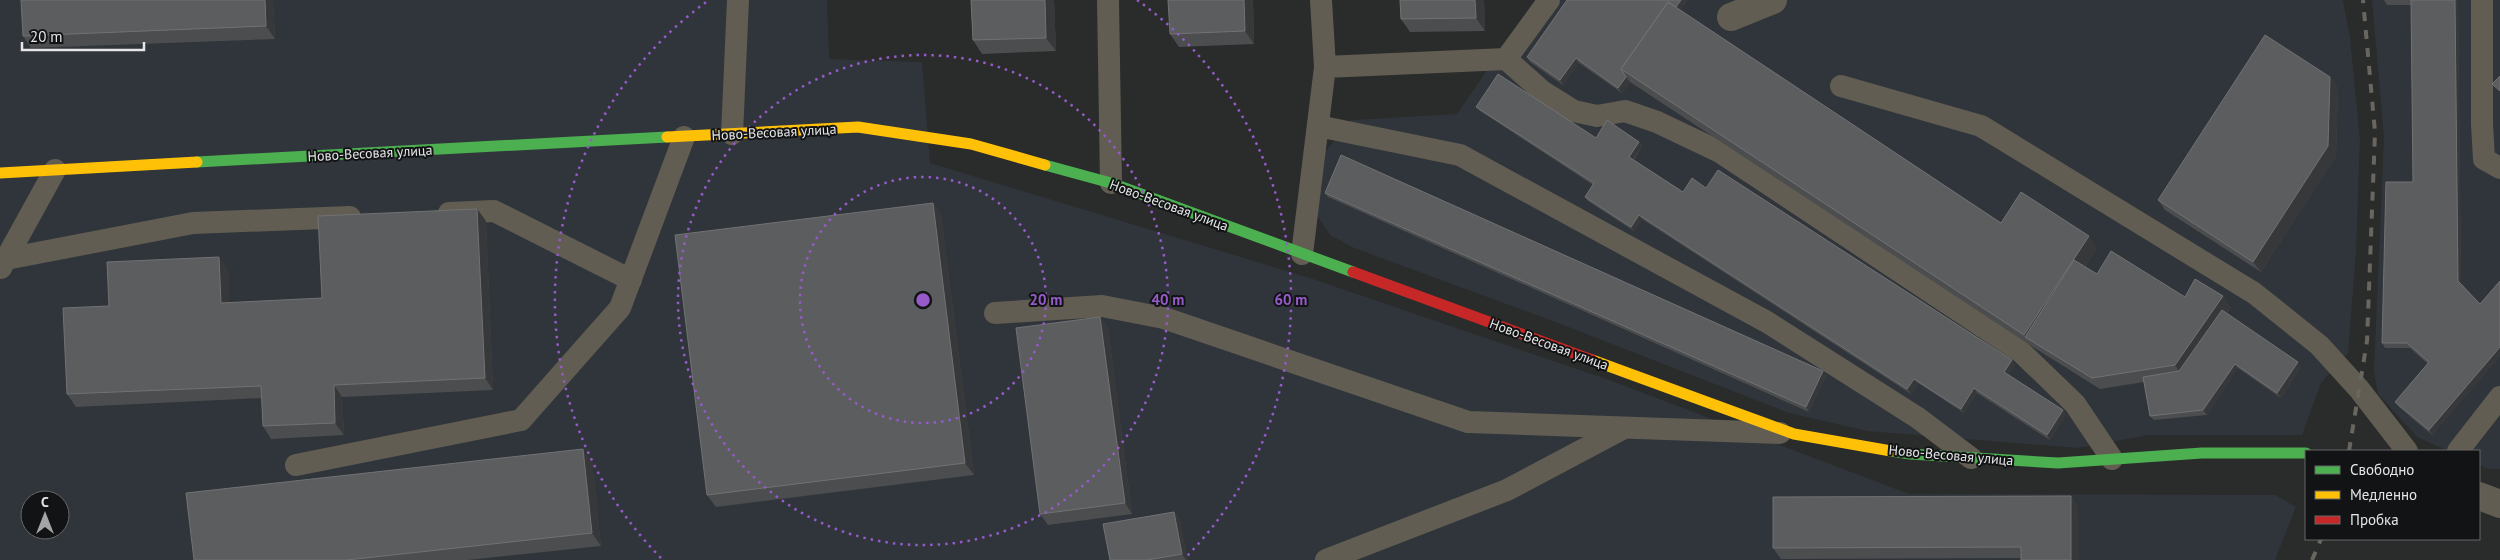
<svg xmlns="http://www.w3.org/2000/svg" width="2500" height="560" font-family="'PT Sans',sans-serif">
<rect width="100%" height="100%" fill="#2a2b2b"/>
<path fill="#2f353a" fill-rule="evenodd" d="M0,0H827L829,59L922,62L930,163L1310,278L1612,381L1909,494L2275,495L2296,507L2275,560H0ZM30,500H60V530H30Z
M1535,0H2343L2350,37L2360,139L2356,252L2348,353L2321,383L2302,435H2149L2078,448L1867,431L1789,413L1558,323L1354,248L1330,235L1316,214L1325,152L1351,120L1457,114Z
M2372,0H2500V469H2489L2479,465V451H2448L2417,437L2378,394L2374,371L2384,138Z"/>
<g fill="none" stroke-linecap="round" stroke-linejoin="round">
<path stroke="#625d52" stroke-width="22" d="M1108,0L1111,183
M2482,0V124L2484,159L2500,168
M1506,59L1542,91L1574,111L1597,116L1625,111L1657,122L1720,152L2021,352L2075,404L2112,459
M1325,67L1506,59L1549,0
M1841,86L1981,126L2254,293L2319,345L2359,389L2407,451
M1318,126L1460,155L1767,322L1918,418L1971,458
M732,134L738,0
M449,213L494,211L631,280
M1302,254L1325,67L1321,0
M6,259L193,223L350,217
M1,268L55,170
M995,313L1102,306L1164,318L1468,422L1780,433
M2458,451L2500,397
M296,465L521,420L620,308L684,137
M1326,560L1507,490L1624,428"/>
<path stroke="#625d52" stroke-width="28" d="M1731,17L1773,0
M2479,496L2500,504"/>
<path stroke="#4caf50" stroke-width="11" d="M197,162L667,137
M1045,165L1111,183L1353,272
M1891,451L1910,454L2058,463L2202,453H2306"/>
<path stroke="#ffc107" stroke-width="11" d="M667,137L858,127L971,144L1045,165
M0,173L197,162
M1592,360L1794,434L1891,451"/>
<path stroke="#c62828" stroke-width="11" d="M1353,272L1592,360"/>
<path stroke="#68665f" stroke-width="4" stroke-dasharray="9 9" stroke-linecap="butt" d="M2349,451L2367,341L2375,132L2363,0
M2312,560L2321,539"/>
</g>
<path fill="#4c4d4e" d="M273,0L275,39L31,48L23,36Z
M971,0H1054L1056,51L982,54L973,40Z
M1253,0L1254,44L1179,47L1170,34Z
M1484,0L1485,31L1410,32L1401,19Z
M1567,0H1687L1680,10L2001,223L2097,248L2085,267L2097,274L2185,297L2231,307L2227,313L2301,367L2281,398L2238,368L2207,415L2154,420L2150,416L2144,382L2100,389L2033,347L1630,82L1622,93L1579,63L1563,85L1530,62L1527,57Z
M2384,0H2458L2461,284L2480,304L2500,281V356L2432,435L2399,407L2395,402L2428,364L2410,348H2385L2382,343L2413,182L2411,5H2387Z
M2330,77L2338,88L2336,156L2261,272L2165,210L2158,200Z
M1476,107L1596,138L1639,142L1642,146L1634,160L1683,192L1706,188L2015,365L2008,375L2063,410L2066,415L2050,440L1977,393L1964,413L1918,383L1911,394L1642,219L1634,231L1588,201L1585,197L1593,185L1480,111Z
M1325,193L1826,375L1809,412L1328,197Z
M933,203L941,215L974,475L716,507L707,495Z
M477,209L486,221L493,390L342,397L344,435L271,439L263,426L262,398L76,407L67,394L228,269L229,303L322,298Z
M1100,317L1108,328L1132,514L1048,525L1040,514Z
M592,461L601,546L468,560H194Z
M2071,496L2078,507L2021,558L1781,559L1773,548Z
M1174,512L1180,520L1187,560H1110Z"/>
<path fill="#373839" d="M265,0H273L275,39L266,26Z
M1045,0H1054L1056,51L1046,38Z
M1244,0H1253L1254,44L1245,31Z
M1475,0H1484L1485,31L1476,18Z
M1681,0H1687L1633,77L1628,74Z
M2455,0H2458L2461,285L2458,281Z
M1576,58L1579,63L1563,85L1560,80Z
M1626,77L1630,82L1622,93L1618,88Z
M2330,77L2338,88L2336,156L2261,272L2253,262Z
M1639,142L1642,146L1632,161L1629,157Z
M933,203L941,215L974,475L965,463Z
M477,209L486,221L493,390L485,378Z
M1639,215L1642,219L1634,231L1631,227Z
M2089,236L2097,248L2036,343L2024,335Z
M219,257L228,269L230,315L221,303Z
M2223,296L2231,307L2182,376L2175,365Z
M1100,317L1108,328L1132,514L1125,503Z
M2500,347V356L2432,435L2429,430Z
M2012,360L2015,365L2007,377L2004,372Z
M2298,362L2301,367L2281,398L2277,393Z
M2235,364L2238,368L2207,415L2203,410Z
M1823,371L1826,375L1809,412L1806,407Z
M1914,379L1918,383L1911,394L1907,389Z
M334,385L342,397L344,435L335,423Z
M1974,388L1977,393L1964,413L1961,409Z
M2063,410L2066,415L2050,440L2047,435Z
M583,449L592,461L601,546L592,533Z
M2071,496L2078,507L2079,560H2071Z
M1174,512L1180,520L1187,560H1186L1182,554Z"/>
<path fill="#5c5d5e" stroke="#727274" d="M21,0H265L266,26L23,36Z
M971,0H1045L1046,38L973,40Z
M1168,0H1244L1245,31L1170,34Z
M1400,0H1475L1476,18L1401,19Z
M1567,0H1681L1676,7L1668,2L1621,69L1626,77L1618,88L1576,58L1560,80L1527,57Z
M2411,0H2455L2458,281L2480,304L2500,281V347L2429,430L2395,402L2429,362L2407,343H2382L2386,182H2413Z
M1668,2L2001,223L2021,192L2089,236L2024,335L1621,69Z
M2265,35L2330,77L2328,146L2253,262L2158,200Z
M1498,74L1596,138L1607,120L1639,142L1629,157L1683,192L1692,178L1706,188L1718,170L2012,360L2004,372L2063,410L2047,435L1974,388L1961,409L1914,379L1907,389L1639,215L1631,227L1585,197L1594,183L1476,107Z
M2500,76V91L2492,84Z
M1341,155L1823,371L1806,407L1325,193Z
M933,203L965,463L707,495L675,235Z
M477,209L485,378L334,385L335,423L263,426L261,386L67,394L63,308L109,306L107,262L219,257L221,303L322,298L318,216Z
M2111,251L2185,297L2195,279L2223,296L2175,365L2092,378L2025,337L2074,260L2097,274Z
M2222,310L2298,362L2277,393L2235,364L2203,410L2150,416L2143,377L2179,371Z
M1100,317L1125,503L1040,514L1016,328Z
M583,449L592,533L347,560H194L186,493Z
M2071,496V560H2021V547L1773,548V497Z
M1174,512L1182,554L1147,560H1110L1103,524Z"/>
<g fill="none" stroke="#965ac9" stroke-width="2.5" stroke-dasharray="2.5 5">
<circle cx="923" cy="300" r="123"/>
<circle cx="923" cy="300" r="245"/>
<path d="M661 558A368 368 0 0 1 709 0M1137 0A368 368 0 0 1 1185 558"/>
</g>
<g text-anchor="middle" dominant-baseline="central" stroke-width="4" stroke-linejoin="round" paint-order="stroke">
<g font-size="14" fill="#e5e6e7" stroke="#121314">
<text transform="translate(774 132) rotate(-3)">Ново-Весовая улица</text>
<text transform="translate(370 153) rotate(-3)">Ново-Весовая улица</text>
<text transform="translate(1169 205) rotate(20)">Ново-Весовая улица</text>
<text transform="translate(1549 344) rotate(20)">Ново-Весовая улица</text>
<text transform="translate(1951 455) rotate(5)">Ново-Весовая улица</text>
</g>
</g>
<circle cx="923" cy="300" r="8" fill="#965ac9" stroke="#121314" stroke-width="2.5"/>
<g font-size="15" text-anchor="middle" font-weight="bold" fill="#965ac9" stroke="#121314" stroke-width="4" stroke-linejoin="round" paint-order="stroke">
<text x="1046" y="305">20 m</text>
<text x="1168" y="305">40 m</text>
<text x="1291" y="305">60 m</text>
</g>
<rect x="2305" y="450" width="175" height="90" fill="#121314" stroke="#666768"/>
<rect x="2315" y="466" width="25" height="8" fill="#4caf50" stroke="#666768"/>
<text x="2350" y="475" font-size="15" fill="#e5e6e7">Свободно</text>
<rect x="2315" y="491" width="25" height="8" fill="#ffc107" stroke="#666768"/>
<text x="2350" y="500" font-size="15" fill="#e5e6e7">Медленно</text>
<rect x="2315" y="516" width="25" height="8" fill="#c62828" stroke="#666768"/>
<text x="2350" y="525" font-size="15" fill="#e5e6e7">Пробка</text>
<g transform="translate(45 515)"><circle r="24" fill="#121314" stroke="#666768"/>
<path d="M0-4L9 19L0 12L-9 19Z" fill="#a4a5a5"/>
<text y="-8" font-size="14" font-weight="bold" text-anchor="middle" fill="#e5e6e7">С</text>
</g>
<path d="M22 42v8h122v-8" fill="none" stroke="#e5e6e7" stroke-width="2.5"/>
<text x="30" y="42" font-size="15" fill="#e5e6e7" stroke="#121314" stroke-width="4" paint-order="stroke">20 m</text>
</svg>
